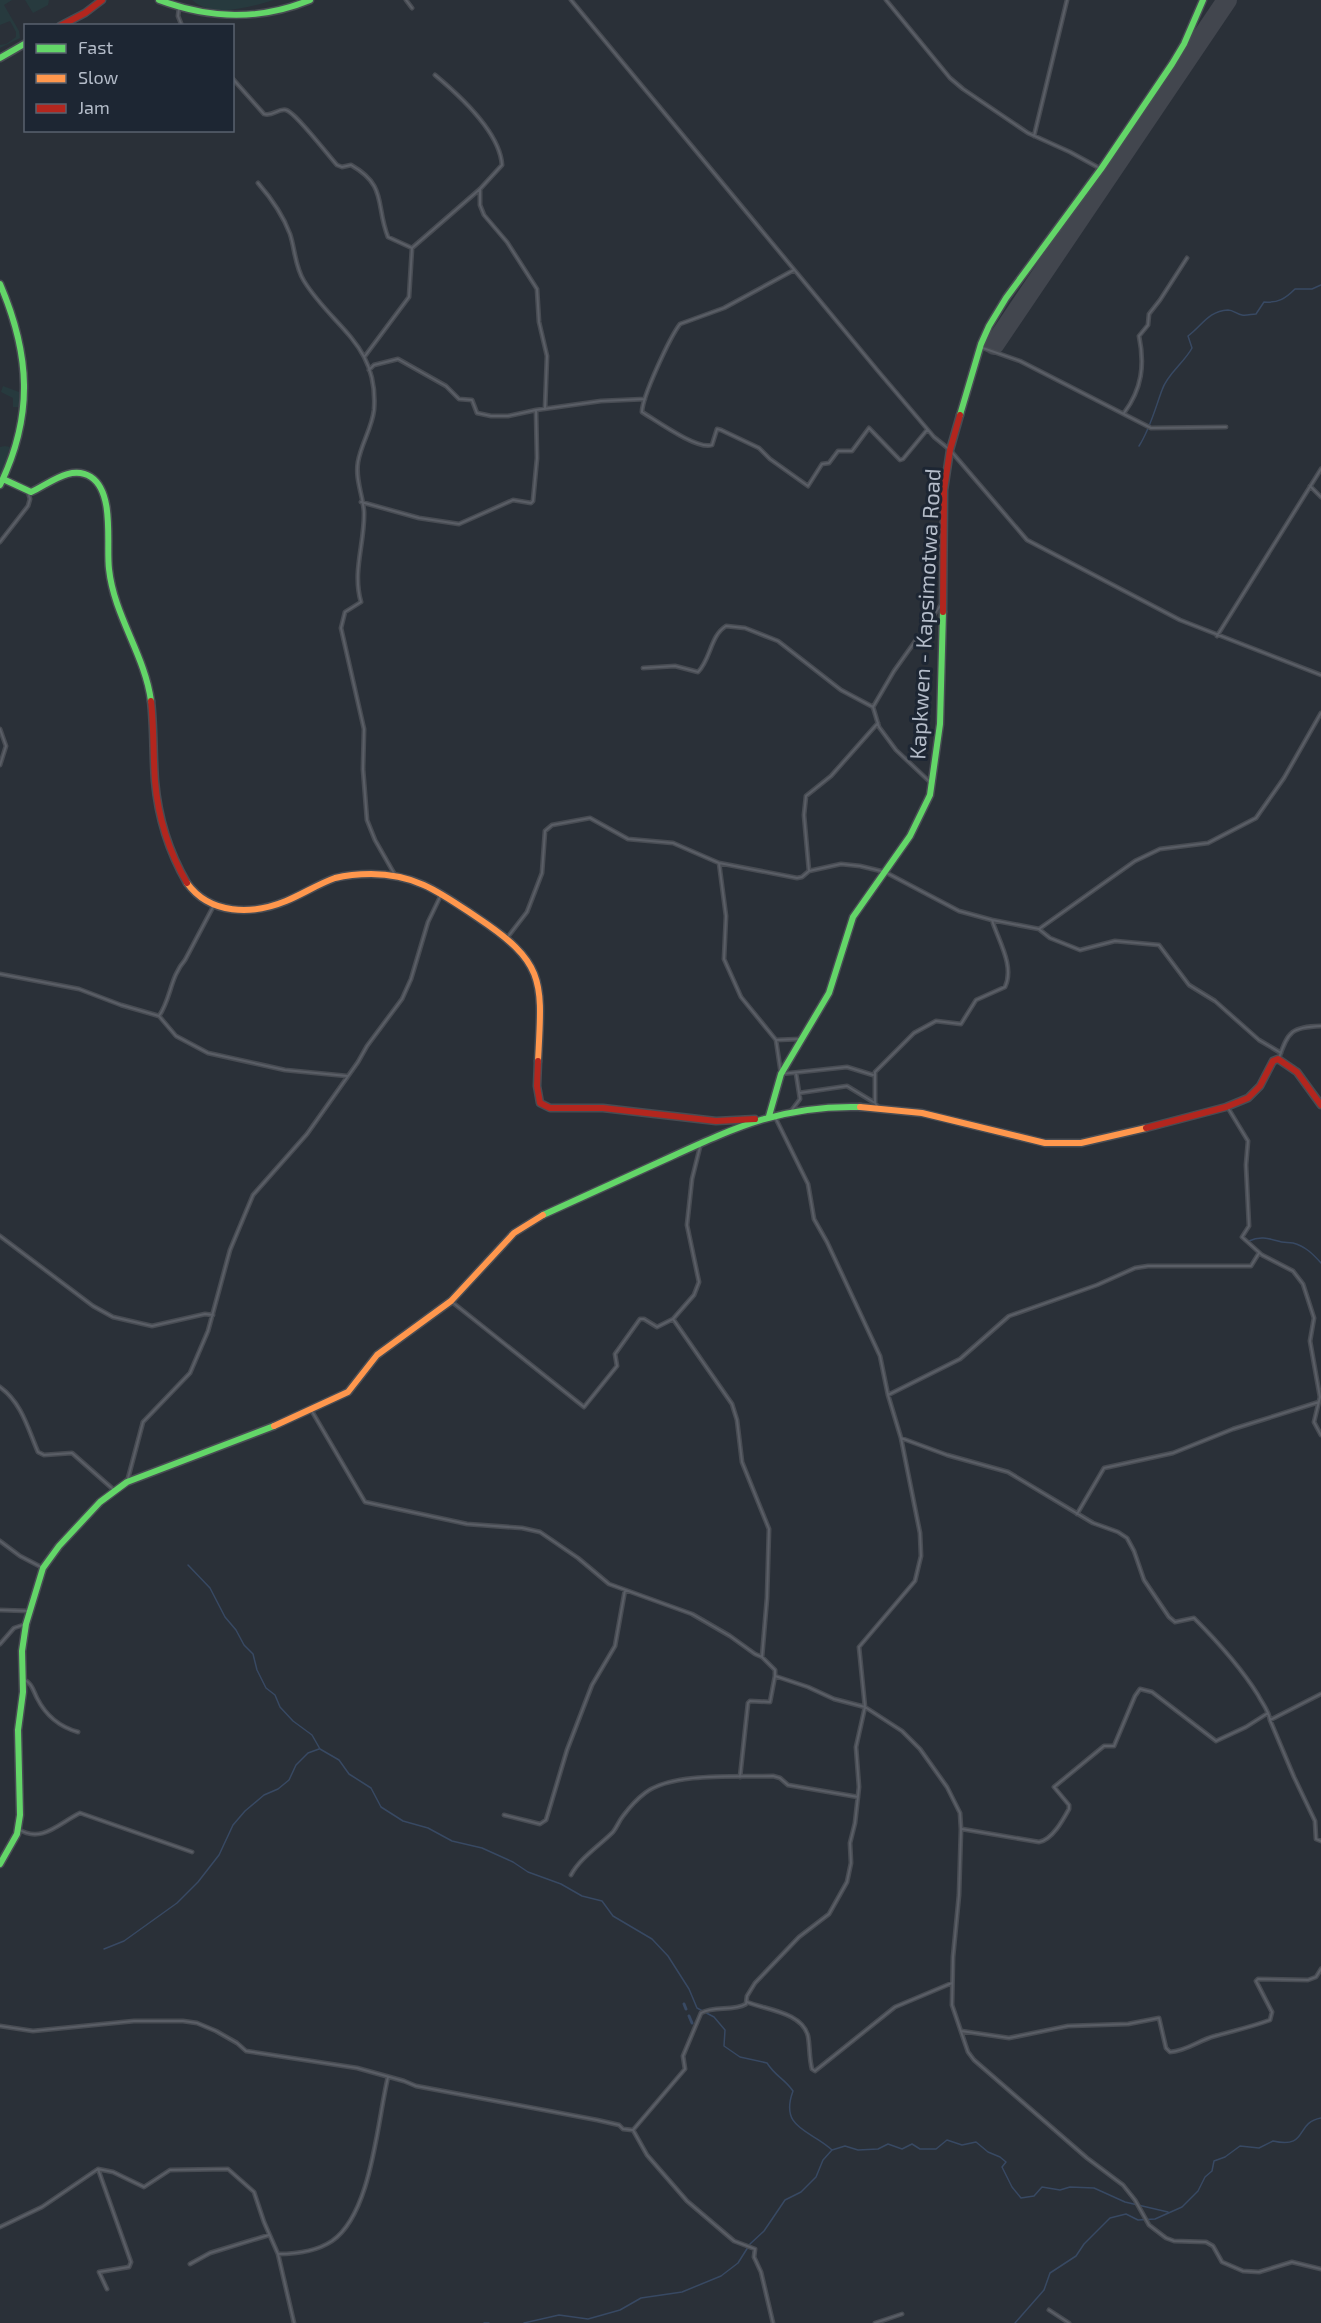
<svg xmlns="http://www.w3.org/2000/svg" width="1321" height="2323" font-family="'Exo 2',sans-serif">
<rect width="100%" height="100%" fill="#2a3038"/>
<path fill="#273a3e" d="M0,0H12L4,5L19,31L20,38L0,48V45L6,44L16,37V32L10,21L0,25Z
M25,0H49L48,5L33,13Z
M192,0H274C250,7 212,19 192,0Z
M3,386L19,392V407H13V398L1,392Z
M5,446L10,447L6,462L0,475V447Z"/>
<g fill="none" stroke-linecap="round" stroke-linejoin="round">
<path stroke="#384963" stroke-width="1.5" d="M1139,446C1150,429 1155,409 1162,390C1167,374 1184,363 1192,348L1188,336C1202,326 1208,311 1228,310C1233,310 1237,314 1242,315C1246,316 1252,314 1256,314L1264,302C1278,303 1285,299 1295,289H1312L1321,285
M1249,1241C1259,1236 1268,1238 1278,1241C1283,1243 1288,1242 1293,1243C1305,1246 1313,1254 1321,1263
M188,1565L210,1588L225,1617L236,1630L244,1645L253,1654L257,1670L266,1688L275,1695L280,1707L293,1721L312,1735L320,1749L339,1760L349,1774L371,1788L381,1807L403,1821L428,1828L452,1841L482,1848L513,1862L528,1872L561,1884L582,1896L602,1901L613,1916L652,1939L668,1956L689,1989L697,2008L714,2017L725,2030L724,2046L740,2057L767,2063C776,2077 784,2078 793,2091C779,2129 811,2130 832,2150
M104,1949L124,1941L177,1903L198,1882L219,1855L233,1825L245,1811L264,1795L278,1789L289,1780L296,1765L308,1753L319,1749
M484,2323H489
M524,2323L559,2315L588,2319L620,2310L641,2298L682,2292L721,2276L738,2263L750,2244L764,2231L785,2200L801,2192L816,2177L823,2160L832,2150L845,2146L858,2150L878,2149L888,2144L902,2149L912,2144L920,2149H936L947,2140L962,2145L976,2142L988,2152L1000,2157L1006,2162L1002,2167L1012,2187L1021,2198L1034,2196L1042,2187L1060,2190L1070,2187L1094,2188L1125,2202L1168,2212
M1015,2323L1044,2290L1050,2273L1076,2256L1084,2244L1110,2218L1126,2214L1138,2220L1155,2219L1182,2207L1198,2191L1205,2177L1212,2171L1214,2161L1225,2157L1240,2146L1259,2148L1273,2141C1309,2149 1294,2123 1321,2118"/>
<path stroke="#384963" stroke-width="3" d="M684,2004L686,2009
M689,2016L692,2023"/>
<path stroke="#42464e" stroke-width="20" d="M994,345L1227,0"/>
<g stroke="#484c53" stroke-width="5">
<path id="street" d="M406,0L412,8
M571,0L878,371L934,437L950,450L1027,540L1180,620L1321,675
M886,0L950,78L963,89L1028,133L1070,152L1101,169
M179,8L178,16L182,26
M232,78L264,114C273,117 278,108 286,110C295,112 328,155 337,165L342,167L351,165C388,186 375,205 388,237L412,248
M1034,136L1067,0
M258,183C271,198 283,215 290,234C295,249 295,267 304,281C333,328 379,344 374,410C372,428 361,444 358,462C355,480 363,495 364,512C365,543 352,571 361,602L345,612L341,628L364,729L363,769L367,820L375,840L395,875
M480,189V205L484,215L507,242L537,289L539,322L547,356L545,409
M412,248L480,189L502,165C500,132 459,95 435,75
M794,270L724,308L680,324C670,337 642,397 642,412C657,421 697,450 712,445L717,429L721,430L759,448L770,459L808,486L822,464L829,463L838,451H852L869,428L900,460L903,459L927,430
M980,347L1020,361L1151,428L1226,427
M365,356L409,297L412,248
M369,370L374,365L398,359L446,386L459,399L472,400L477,413L491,416H508L536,410L601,401L645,399
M1124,413C1142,389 1145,365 1139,336L1148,325L1149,314L1160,300L1187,258
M1310,486L1321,497
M361,502L419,518L459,524L513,500L531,503L533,501L537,458L536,410
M0,542L28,506L30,499L28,492
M1217,636L1321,469
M643,668L675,666L698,672C711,659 710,636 726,626L745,628L778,641L841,690L873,707L879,727L896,750L931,783
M873,707L894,671L943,602
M0,729L6,746L0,765
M719,863L726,916L724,959L741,997L776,1040L781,1074L847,1067L873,1075
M992,920L1039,929L1135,861L1160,849L1208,843L1256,818L1284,778L1321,713
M1040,930L1050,938L1080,950L1115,941L1159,945L1189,985L1215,1001L1259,1040L1281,1053
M507,938L527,912L542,873L545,831L552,825L590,818L628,839L673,843L719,863L797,878L802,877L809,871
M0,974L79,989L121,1005L159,1016L176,1036L208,1053L285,1070L347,1076
M159,1016C171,999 170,977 185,960L213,907
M776,1040L800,1039
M1279,1058C1288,1031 1292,1027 1321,1026
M799,1093L847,1086L875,1103L878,1107
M875,1103V1072L914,1033L936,1021L961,1024L976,1000L1005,987C1015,966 998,940 992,920L959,911L885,872L860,866L841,864L809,871L804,815L806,796L831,776L878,723
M1228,1108L1248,1141L1246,1165L1249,1226L1242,1237L1262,1255L1293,1271L1303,1284L1314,1318L1310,1341L1320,1397L1314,1422L1321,1435
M791,1111L800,1099L796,1073
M701,1143L692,1179L687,1225L699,1282L694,1295L673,1319L732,1404L737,1420L742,1462L769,1529L767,1598L762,1657
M0,1236L93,1306L113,1317L152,1326L205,1314L213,1315
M452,1302L584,1407L617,1366L615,1354L640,1319H644L657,1327L673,1319
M0,1387C22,1403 28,1429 38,1452L44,1455L72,1453L114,1490
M888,1395L960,1359L1009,1316L1097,1285L1135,1268L1148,1266H1251L1259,1253
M310,1408L365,1502L467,1524L522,1528L540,1532L578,1558L609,1584L692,1614L730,1636L755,1654L762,1657L775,1670V1676L808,1687L834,1699L865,1707L902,1731L920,1749L947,1787L960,1813L961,1829L959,1895L953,1957L952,2005L968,2052L974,2060L1087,2158L1123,2185L1135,2200L1149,2225L1166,2238L1174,2241L1206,2242L1213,2246L1222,2262L1243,2271L1259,2272L1292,2262L1321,2269
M901,1438L947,1455L1008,1472L1093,1523L1118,1532L1127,1538L1134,1551L1144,1580L1169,1617L1175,1622L1194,1618C1218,1642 1240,1666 1258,1695C1262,1703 1269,1711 1270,1720L1321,1694
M127,1482L143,1422L190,1373L208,1331L230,1250L253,1195L307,1134L358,1062L367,1046L402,999L411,979L428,922L442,893
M1077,1514L1104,1468L1173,1453L1233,1429L1319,1402
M0,1541L20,1556L43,1568
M0,1610L29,1611
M0,1644L14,1628L26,1624
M23,1679C32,1683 33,1690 37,1698C46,1716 60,1727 78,1732
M1270,1720L1294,1777L1315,1821L1316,1839L1321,1841
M740,1777L748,1703L750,1701L770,1702L775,1676
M504,1815L540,1824L546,1820L567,1750L592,1685L615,1646L625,1590
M18,1829C42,1844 59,1823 80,1813L192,1852
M962,1829L1039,1842C1052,1840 1063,1820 1069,1809V1805L1054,1787L1104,1746H1114L1135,1696L1140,1689L1152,1692L1216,1741L1246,1727L1268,1713
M571,1875C580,1858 599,1846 613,1832C617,1827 619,1821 623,1816C629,1808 637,1799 645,1793C672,1772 739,1777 773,1776L780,1778L788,1785L858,1797
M747,2002C766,2010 802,2012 808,2036C810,2047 809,2058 812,2069L815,2071L895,2007L952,1983
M0,2026L33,2031L134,2021H183L197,2023L216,2031L237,2043L246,2051L357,2068L404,2081L416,2086L597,2120L619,2125L623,2129L632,2130
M961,2031L1009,2038L1068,2026L1128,2024L1159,2018L1166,2048L1170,2052C1187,2051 1199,2040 1215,2036C1233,2031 1251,2027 1270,2020L1272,2012L1256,1981L1258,1979L1308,1980L1316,1977L1321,1969
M633,2130L685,2069L683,2056L701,2013C715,2005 732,2012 746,2004L747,1996L755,1983L799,1937L829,1914L847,1882L851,1863L850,1843L855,1823L859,1787L856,1747L865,1707L859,1647L915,1581L921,1556L920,1533L901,1438L888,1395L880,1356L827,1242L814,1219L808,1184L774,1115
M633,2130L647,2155L687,2201L734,2241L755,2249L754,2257L761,2272L773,2323
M98,2169L131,2262L129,2267L99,2272L107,2289
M0,2227L42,2207L98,2169L113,2172L144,2187L170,2170L228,2169L254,2192L264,2222L278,2254C295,2254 317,2251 332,2241C372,2213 377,2122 388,2077
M278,2254L294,2323
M190,2264L210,2253L269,2235
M1049,2310L1069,2323
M875,2323L902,2314"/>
</g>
<g stroke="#484c53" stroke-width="9">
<path id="fast" d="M159,0C210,19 259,21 310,0
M0,58L26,43
M0,284C30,354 34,415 0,485
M960,415L981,344L989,326L1006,298L1101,169L1172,64L1184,44L1203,0
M3,479L31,492C49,484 71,464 91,477C115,493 106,544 109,569C114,616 145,655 151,701
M769,1116L781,1074L829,993L853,917L910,836L930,795L940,724L943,612
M543,1215C584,1196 624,1178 664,1160C734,1128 781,1105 860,1107
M0,1864L17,1834L20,1815L18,1730L23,1692L22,1651L26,1624L43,1568L59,1546L100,1502L127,1482L274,1426"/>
</g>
<g stroke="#484c53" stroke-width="9">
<path id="slow" d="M187,883C210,915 252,915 286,901C303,894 318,884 335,878C347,875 359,874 371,874C417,874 442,894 478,918C547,964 542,982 538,1061
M860,1107L922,1113L1045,1143H1081L1146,1128
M274,1426L348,1392L377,1355L451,1301L514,1233L543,1215"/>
</g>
<g stroke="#484c53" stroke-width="9">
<path id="jam" d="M60,26L85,13L102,0
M943,612L944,490L950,450L960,415
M151,701C154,727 153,754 155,781C158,816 169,852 187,883
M538,1061L537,1086L540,1103L550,1108H603L716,1121L755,1119
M1146,1128L1226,1107L1248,1098L1260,1086L1273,1061L1278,1059L1297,1072L1321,1105"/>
</g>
<use href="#street" stroke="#5a5e66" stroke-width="2"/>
<use href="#fast" stroke="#63d668" stroke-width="6"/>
<use href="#slow" stroke="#ff974d" stroke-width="6"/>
<use href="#jam" stroke="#b3261e" stroke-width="6"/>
</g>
<g text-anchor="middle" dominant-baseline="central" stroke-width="6" stroke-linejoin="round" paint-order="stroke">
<g font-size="22" fill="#b4bcc9" stroke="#1d2633">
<text transform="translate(924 614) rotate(-87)">Kapkwen - Kapsimotwa Road</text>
</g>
</g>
<rect x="24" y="24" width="210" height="108" fill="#1d2633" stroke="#59626f" stroke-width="1.5"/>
<rect x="36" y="44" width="30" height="9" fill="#63d668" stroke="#59626f" stroke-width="1.5"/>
<text x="78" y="54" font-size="18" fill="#b4bcc9">Fast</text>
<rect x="36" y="74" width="30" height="9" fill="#ff974d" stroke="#59626f" stroke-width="1.5"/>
<text x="78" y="84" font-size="18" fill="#b4bcc9">Slow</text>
<rect x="36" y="104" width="30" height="9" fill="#b3261e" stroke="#59626f" stroke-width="1.5"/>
<text x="78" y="114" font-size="18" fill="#b4bcc9">Jam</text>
</svg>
